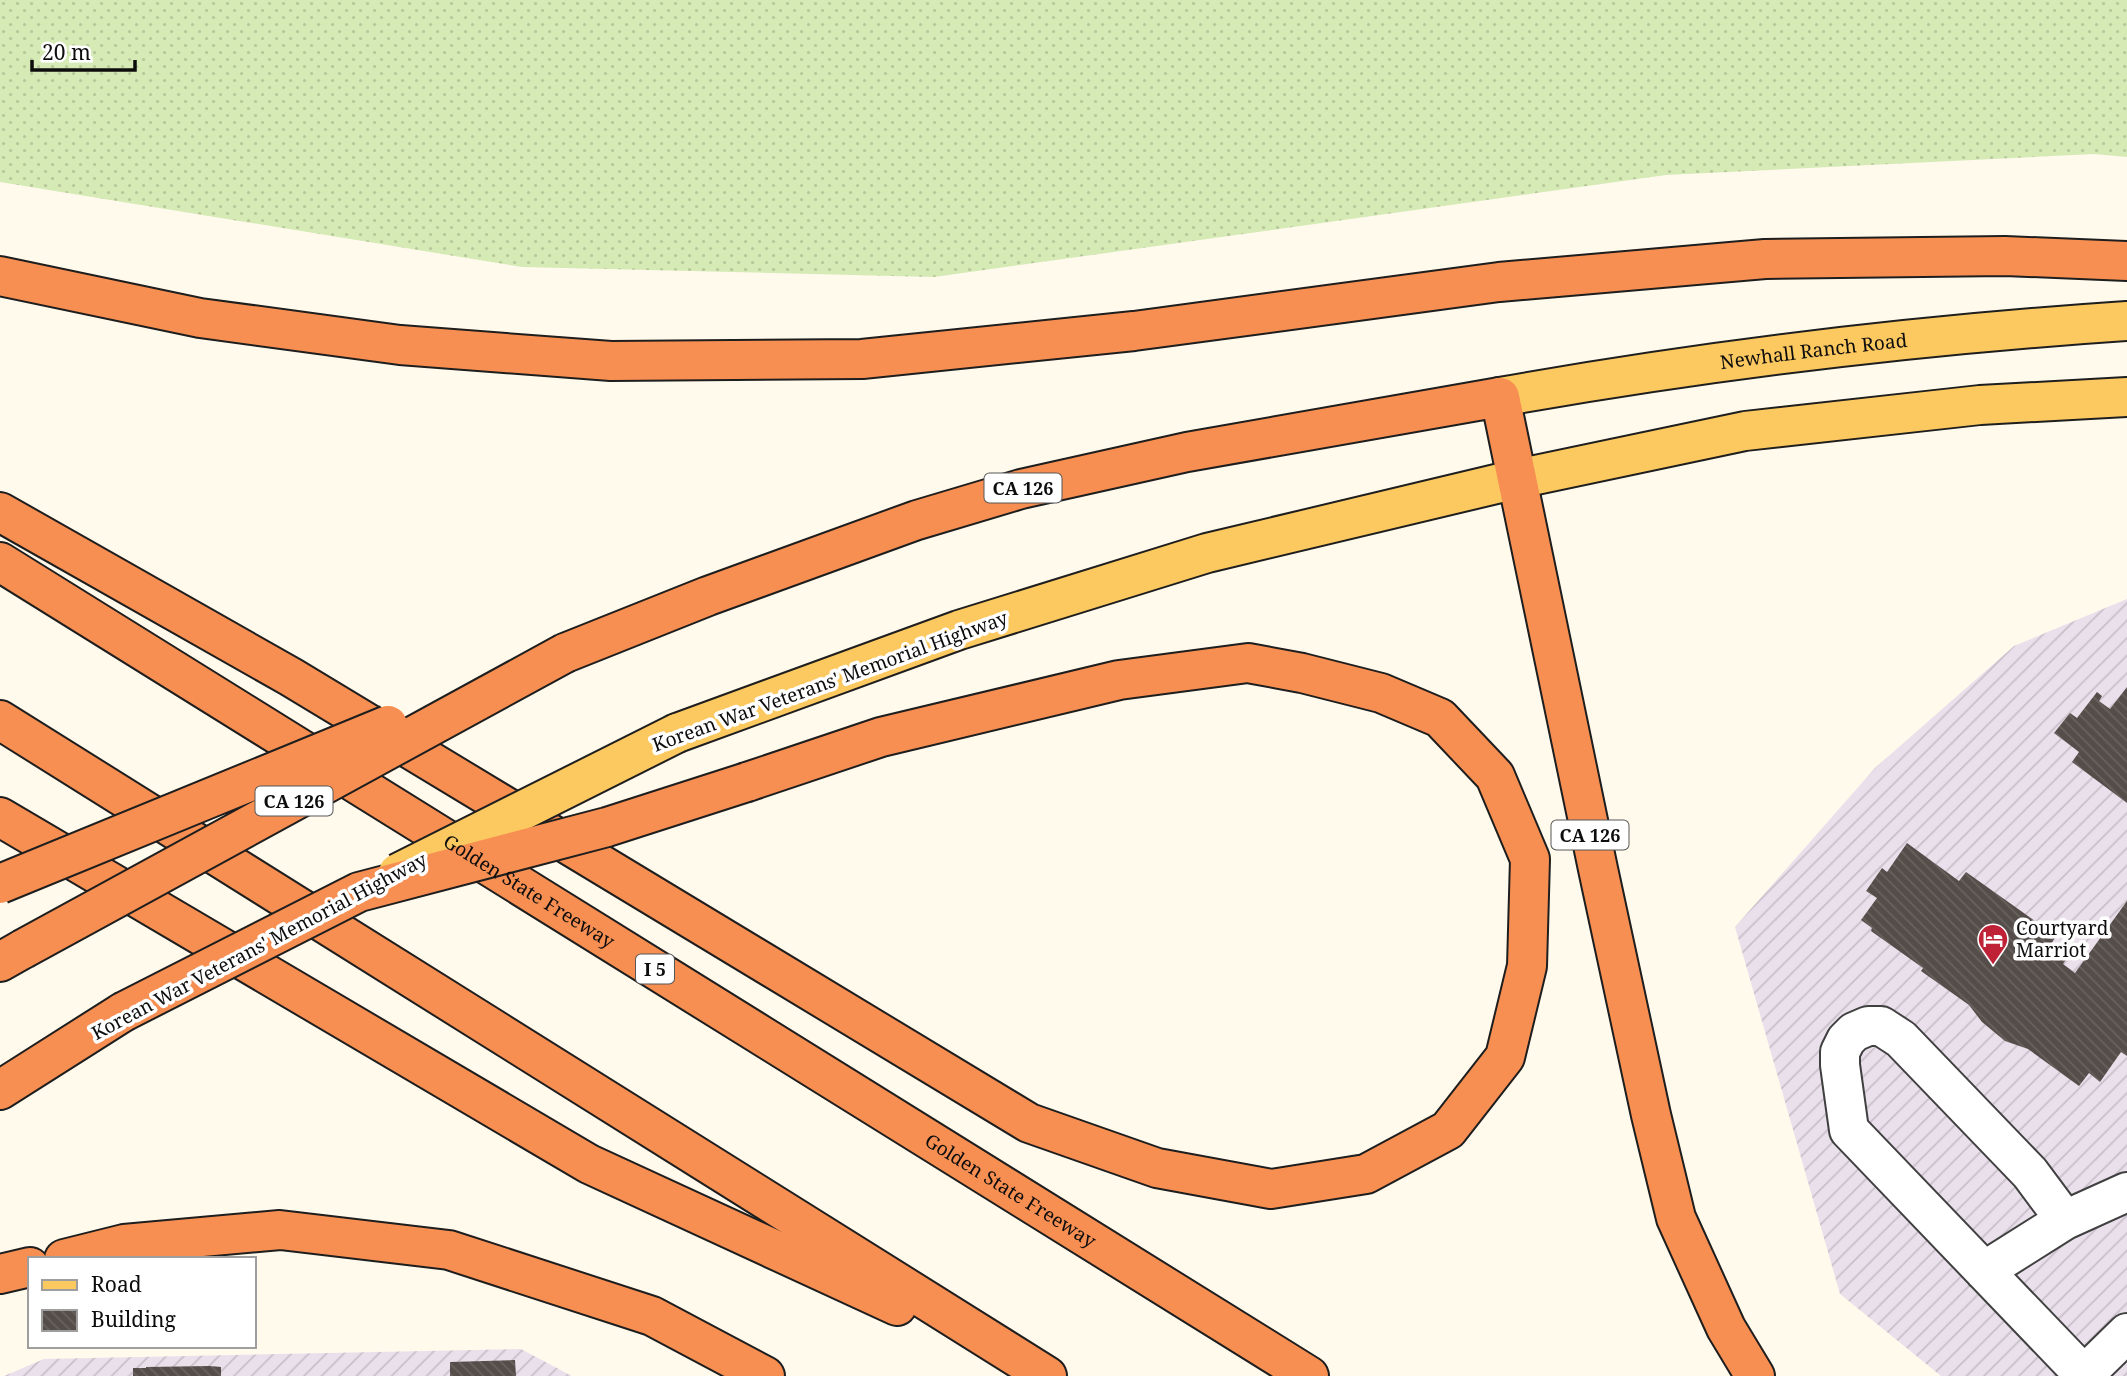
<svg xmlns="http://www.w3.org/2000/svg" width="2127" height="1376" font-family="'Noto Serif',serif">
<defs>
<pattern id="industrial-furrows" width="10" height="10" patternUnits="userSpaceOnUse" patternTransform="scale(1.75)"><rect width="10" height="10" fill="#eae0ec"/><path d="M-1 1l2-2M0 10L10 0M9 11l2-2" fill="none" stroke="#c8bfc9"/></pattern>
<pattern id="grass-dots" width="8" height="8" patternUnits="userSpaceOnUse" patternTransform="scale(1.75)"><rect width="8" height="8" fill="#d5eab5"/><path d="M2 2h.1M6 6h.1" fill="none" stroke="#b6c89a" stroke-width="1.8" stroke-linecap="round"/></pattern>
<pattern id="building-back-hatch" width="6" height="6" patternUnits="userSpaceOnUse" patternTransform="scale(1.75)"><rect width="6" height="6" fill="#554d49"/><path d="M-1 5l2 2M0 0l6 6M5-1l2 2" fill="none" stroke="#68625f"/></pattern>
</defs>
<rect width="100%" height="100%" fill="#fffaec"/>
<path fill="url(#industrial-furrows)" d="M2127,599V1376H1941L1840,1294L1735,927L1875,768L2014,646Z
M521,1349L572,1376H4L44,1359Z"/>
<path fill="url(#grass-dots)" d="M0,0H2127V157L2094,154L1666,175L934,277L522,267L0,182Z"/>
<path fill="url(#building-back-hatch)" d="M2127,687V803L2072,762L2079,752L2054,733L2070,713L2077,718L2097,692L2102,696L2099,701L2110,709Z
M1907,843L1959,881L1966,872L2056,936L2050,946L2067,958L2063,964L2075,973L2127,901V1056L2121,1052L2100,1082L2089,1073L2079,1086L2028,1049L2005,1041L1982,1022L1969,1005L1921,971L1923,968L1871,931L1872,928L1861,920L1877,898L1866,891L1882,868L1887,872Z
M515,1360L516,1376H450V1362Z
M210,1366L221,1367V1376H133V1368H146V1367Z"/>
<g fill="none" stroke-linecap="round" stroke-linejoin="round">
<g stroke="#404040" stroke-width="42">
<path id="minor" d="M1984,1271L2065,1220
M2084,1375L2127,1333
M2085,1376L1849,1130L1840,1065V1052L1846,1040L1854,1032L1868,1026H1881L1901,1039L2030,1173L2065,1220L2127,1192"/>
</g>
<g stroke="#1e1e1e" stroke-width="42">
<g id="major">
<path id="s1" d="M1500,397C1708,360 1917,335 2127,321"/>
<path d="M677,733L959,630L1207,553L1517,479L1745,431L1980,405L2127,397"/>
</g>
</g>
<g stroke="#1e1e1e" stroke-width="42">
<g id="highway">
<path d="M0,276L200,318L400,345L611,361L862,359L1134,331L1499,282L1765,259L2005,256L2127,261"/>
<path d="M0,512L291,677L1029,1123L1157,1168L1271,1189L1366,1174L1448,1130L1505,1057L1527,966L1530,859L1495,776L1440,718L1381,693L1302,673L1248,663L1119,680L881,737L747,782"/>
<path id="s2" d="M0,562L1309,1376"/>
<path d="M565,653L708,596L917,520L1021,489L1187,452L1500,397L1598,869L1651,1115L1676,1218L1726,1328L1755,1376"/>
<path d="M0,720L1047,1376"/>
<path d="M0,817L589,1164L897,1306"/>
<path d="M0,962L23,949"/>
<path d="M0,1090L123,1012"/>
<path d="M64,1259L124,1244L280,1230L449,1250L652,1316L765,1376"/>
<path d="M0,1274L30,1267"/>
</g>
</g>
<use href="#minor" stroke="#fff" stroke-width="38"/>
<use href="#major" stroke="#fcc860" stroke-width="38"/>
<use href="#highway" stroke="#f88f52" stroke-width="38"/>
<g stroke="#1e1e1e" stroke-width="42" stroke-linecap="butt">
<path id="major-bridge" d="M398,873L677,733"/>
</g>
<g stroke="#1e1e1e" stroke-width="42" stroke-linecap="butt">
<path id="highway-bridge" d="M0,884L388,725
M23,949L565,653
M123,1012L359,892L607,827L747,782"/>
</g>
<use href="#major-bridge" stroke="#fcc860" stroke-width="38"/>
<use href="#highway-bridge" stroke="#f88f52" stroke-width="38"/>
</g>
<defs>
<g id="hotel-pin" transform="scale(1.575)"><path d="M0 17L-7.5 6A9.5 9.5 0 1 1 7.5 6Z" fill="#bf2237" stroke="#fff"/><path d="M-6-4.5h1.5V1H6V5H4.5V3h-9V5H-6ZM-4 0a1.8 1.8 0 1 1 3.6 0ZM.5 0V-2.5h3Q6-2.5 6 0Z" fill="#fff"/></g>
</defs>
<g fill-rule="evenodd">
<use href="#hotel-pin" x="1993" y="939"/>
</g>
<g text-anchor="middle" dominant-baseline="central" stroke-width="7" stroke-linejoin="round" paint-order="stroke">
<g fill="#fff" stroke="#565656" stroke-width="2">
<rect x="984.5" y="473.5" width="77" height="29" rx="5"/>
<rect x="255.5" y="786.5" width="77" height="29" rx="5"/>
<rect x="1551.5" y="820.5" width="77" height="29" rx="5"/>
<rect x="636" y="954.5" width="38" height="29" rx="5"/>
</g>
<g font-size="18" font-weight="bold" fill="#0d0d0d">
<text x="1023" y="488">CA 126</text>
<text x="294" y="801">CA 126</text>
<text x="1590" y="835">CA 126</text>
<text x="655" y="969">I 5</text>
</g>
<g font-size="19" fill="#0d0d0d" stroke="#fff">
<text stroke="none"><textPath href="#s1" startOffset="317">Newhall Ranch Road</textPath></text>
<text transform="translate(830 681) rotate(-20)">Korean War Veterans' Memorial Highway</text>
<text stroke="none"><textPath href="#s2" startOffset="623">Golden State Freeway</textPath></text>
<text transform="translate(259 946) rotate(-28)">Korean War Veterans' Memorial Highway</text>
<text stroke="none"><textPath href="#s2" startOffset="1190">Golden State Freeway</textPath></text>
</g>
<g font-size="19" fill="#0d0d0d" stroke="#fff" text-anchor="start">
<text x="2016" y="928">Courtyard<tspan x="2016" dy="22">Marriot</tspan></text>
</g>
</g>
<rect x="28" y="1257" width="228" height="91" fill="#ffffff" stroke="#9e9e9e" stroke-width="2"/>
<rect x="42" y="1280" width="35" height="10" fill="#fcc860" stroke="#9e9e9e" stroke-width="2"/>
<text x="91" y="1292" font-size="21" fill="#0d0d0d">Road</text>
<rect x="42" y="1310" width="35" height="21" fill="url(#building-back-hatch)" stroke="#9e9e9e" stroke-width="2"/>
<text x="91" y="1327" font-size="21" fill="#0d0d0d">Building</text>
<path d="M32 60v10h103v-10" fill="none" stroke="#0d0d0d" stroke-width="3.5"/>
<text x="42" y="60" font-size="21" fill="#0d0d0d" stroke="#ffffff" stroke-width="5" paint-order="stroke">20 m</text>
</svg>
